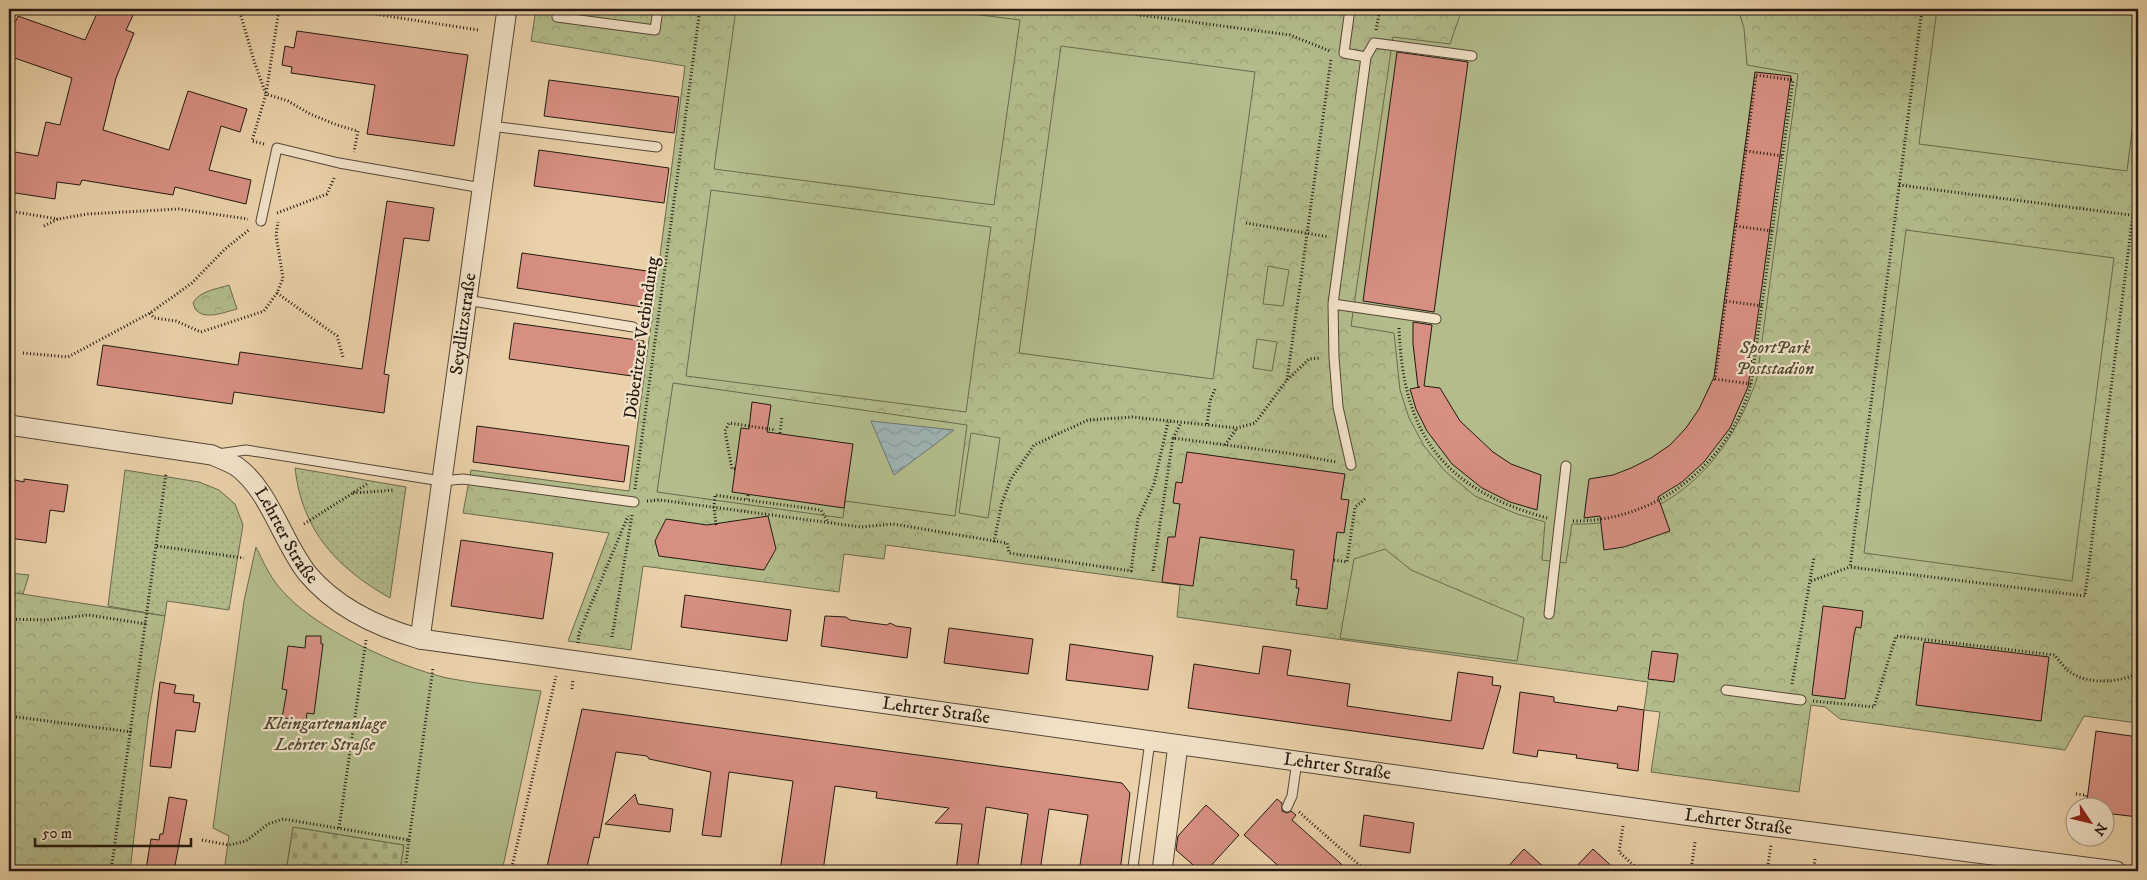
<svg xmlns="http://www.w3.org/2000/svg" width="2147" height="880" font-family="'IM FELL DW Pica',serif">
<defs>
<pattern id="grass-dots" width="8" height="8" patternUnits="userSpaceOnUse" patternTransform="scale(1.25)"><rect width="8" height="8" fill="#b3bc8b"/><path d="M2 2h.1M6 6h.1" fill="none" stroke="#9aa177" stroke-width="1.8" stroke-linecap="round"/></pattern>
<pattern id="forest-firs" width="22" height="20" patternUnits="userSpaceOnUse" patternTransform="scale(1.25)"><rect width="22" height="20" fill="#b3bc8b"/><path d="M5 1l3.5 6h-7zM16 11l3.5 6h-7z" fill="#9aa177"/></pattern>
<pattern id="cemetery-stones" width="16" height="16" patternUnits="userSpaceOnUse" patternTransform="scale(1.25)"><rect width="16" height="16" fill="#b3bc8b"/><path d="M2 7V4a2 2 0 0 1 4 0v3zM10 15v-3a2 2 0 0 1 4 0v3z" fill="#9aa177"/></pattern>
<pattern id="park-crowns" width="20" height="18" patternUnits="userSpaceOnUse" patternTransform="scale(1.25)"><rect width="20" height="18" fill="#b3bc8b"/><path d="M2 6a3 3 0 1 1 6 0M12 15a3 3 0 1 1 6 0" fill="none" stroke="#9aa177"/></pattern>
<pattern id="water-waves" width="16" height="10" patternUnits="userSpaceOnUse" patternTransform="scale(1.25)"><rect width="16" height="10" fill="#9eb4b5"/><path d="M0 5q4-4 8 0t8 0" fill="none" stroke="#889a9a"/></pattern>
</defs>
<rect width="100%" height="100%" fill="#ead1a9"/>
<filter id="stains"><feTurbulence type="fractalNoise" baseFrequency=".004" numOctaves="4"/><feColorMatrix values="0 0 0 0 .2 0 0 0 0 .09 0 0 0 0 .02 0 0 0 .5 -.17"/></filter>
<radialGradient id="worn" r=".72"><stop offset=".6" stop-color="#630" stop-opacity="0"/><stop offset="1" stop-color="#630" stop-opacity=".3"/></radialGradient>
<path fill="url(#grass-dots)" stroke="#6a6a4d" d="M295,468L406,487L390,598C337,568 302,531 295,468Z
M125,470L199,482L219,490L235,504L243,525L229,610L167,601L165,616L108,606Z"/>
<path fill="url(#forest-firs)" stroke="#6a6a4d" d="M9,573L29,575L9,638Z"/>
<path fill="url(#cemetery-stones)" stroke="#6a6a4d" d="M293,827L404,845L400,871H286Z"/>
<path fill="url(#park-crowns)" stroke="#6a6a4d" d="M536,9H2138V723L2084,716L2065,750L1840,719L1825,707L1811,705L1799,792L1651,772L1660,712L1644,710L1648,682L1177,617L1180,585L886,545L884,559L844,554L839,592L643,566L631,650L568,641L609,533L463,513L471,470L629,491L685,66L531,41Z
M229,285L237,309C224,312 205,321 195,309L193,303C199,291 217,289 229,285Z
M9,592L165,616L148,718L130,871H9Z"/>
<path fill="#b3bc8b" stroke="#6a6a4d" d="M736,9H933L1020,20L994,205L714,169Z
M1462,9H1738L1744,28L1747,65L1798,74L1757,378C1729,463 1667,527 1572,524L1566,563L1542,560L1545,522L1517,514L1475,496L1446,472L1433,457L1424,446L1409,418L1400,390L1394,333L1351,326L1393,37L1450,44Z
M1937,9H2138V83L2127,171L1919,144Z
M1061,46L1255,72L1213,379L1019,353Z
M711,190L991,227L966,412L686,376Z
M1906,230L2114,258L2072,581L1864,553Z
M1268,266L1289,270L1283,306L1263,304Z
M1257,339L1277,342L1272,371L1253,368Z
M673,383L967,425L955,516L845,501L843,518L657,492Z
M971,433L1000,438L988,518L959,513Z
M256,547C263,561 269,575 279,587C312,628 396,666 447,678C478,684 510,687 541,691L502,871H400L404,845L293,827L286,871H224L229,836L213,828L244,601Z
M1385,549L1411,570L1524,618L1517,661L1340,638L1354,559Z"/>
<path fill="url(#water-waves)" stroke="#6c7673" d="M871,421L954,430L894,475Z"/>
<path fill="#d78f81" stroke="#22190f" d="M99,9H136L126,30L134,33L116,78L103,130L169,150L188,91L247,109L240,132L221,126L209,170L251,180L246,204L175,187L173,195L82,180L80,185L57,182L55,199L9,192V151L38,156L46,122L60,125L72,78L9,56V18L16,21L18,16L85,40Z
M297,31L468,55L454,146L367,134L375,85L291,73L292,67L282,65L285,46L294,48Z
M1397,52L1468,62L1434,312L1363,301Z
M1755,72L1791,76L1748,387L1730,428L1704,462L1682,482L1658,497L1670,531L1624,547L1604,550L1600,516L1584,518L1589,479L1613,475L1631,468L1651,458L1670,445L1686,428L1699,409L1714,377Z
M549,80L679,97L674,133L544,116Z
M539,150L669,168L664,203L534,186Z
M387,201L434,208L429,241L404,238L384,374L389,375L384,413L234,392L232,404L97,385L103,345L238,365L240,352L362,369Z
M522,253L654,272L649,308L517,288Z
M1413,322L1432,325L1424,386L1440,388L1460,421L1493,452L1511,464L1541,475L1537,510L1510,502L1482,488L1452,464L1427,431L1416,409L1410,389L1420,387H1418L1413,344Z
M514,323L644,341L639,377L509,359Z
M752,402L771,405L767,432L853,444L844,508L732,492L741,428L749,429Z
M477,426L629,446L624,482L473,462Z
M1187,452L1345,474L1341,499L1349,500L1344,533L1337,532L1327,609L1296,605L1299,588H1296L1297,580L1291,579L1294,550L1200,537L1193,586L1162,582L1168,537H1175L1180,504L1173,503L1176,482L1182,483Z
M24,479L68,485L64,512L50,510L46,543L9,538V484H14L15,480L24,482Z
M768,516L776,549L764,570L659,556L655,541L666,519L707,525Z
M461,540L553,553L543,619L451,606Z
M685,595L791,610L787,641L681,627Z
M1823,606L1863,611L1861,628L1856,627L1854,635L1845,699L1812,695Z
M825,616L846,617L850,620L887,625L890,623L896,626L911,628L907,658L821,646Z
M949,628L1033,639L1028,674L944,663Z
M306,636H321V644H323L314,714L307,713L306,721L282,718L287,690L282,689L288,646L305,648Z
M1924,642L2049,657L2041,721L1916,705Z
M1070,644L1153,656L1148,690L1066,680Z
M1263,646L1291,650L1287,675L1350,684L1347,706L1451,721L1458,672L1493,677L1492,685L1501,686L1483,749L1188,708L1194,664L1259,674Z
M1652,651L1678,654L1674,682L1648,679Z
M160,682L176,685L174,693L194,695L193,702L200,703L195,732L176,730L171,768L150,766Z
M1520,692L1554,697V702L1617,711L1618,706L1644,710L1638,771L1617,768L1618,764L1576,758L1577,755L1538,750L1537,757L1513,753Z
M582,709L1122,783L1130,793L1120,871H1079L1088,815L1049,809L1040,871H1020L1028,814L986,807L977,871H956L962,824L935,823L949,808L876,798L877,792L835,786L823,871H780L793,781L729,772L721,837L702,835L711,772L649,759L647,756L616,752L599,838L594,837L586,871H546Z
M2096,731L2138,737V817L2104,813V808H2086Z
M635,794L638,804L673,809L670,832L605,824Z
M169,797L187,800L174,871L146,869L151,839L159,840L160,834H163Z
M1277,799L1282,803V811L1287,813L1291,811L1296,815L1292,820L1349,871H1284L1244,835Z
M1206,805L1239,835L1206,871H1200L1176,850L1178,836Z
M1364,815L1414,823L1410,853L1360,846Z
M1524,849L1548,871H1504Z
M1593,849L1617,871H1572Z"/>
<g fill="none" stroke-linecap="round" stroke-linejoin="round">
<g stroke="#544736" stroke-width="11">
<path id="lane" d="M558,9L557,17L655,30L658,9
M1350,9L1344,53L1366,57
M491,126L657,147
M261,221L277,148L339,163L482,188
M466,300L633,327
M1333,304L1436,319
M218,454L246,450L441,481L463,479L634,502
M1351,465L1338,407L1334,357L1333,304L1366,57L1374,43L1472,56
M1549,614L1566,466
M1726,690L1801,700
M1287,807L1292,796L1297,761
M1133,867L1150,741"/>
</g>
<g stroke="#544736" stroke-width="21">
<g id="street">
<path id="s1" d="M9,425L212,455C219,458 229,462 236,466C269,489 282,541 307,573C336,608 377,627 420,639L1720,820L2116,871"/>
<path id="s2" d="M420,639L507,9"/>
<path d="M1162,871L1178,745"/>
</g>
</g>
<path stroke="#22190f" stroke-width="3" stroke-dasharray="1 2.5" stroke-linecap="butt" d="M239,9L255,64L266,94L288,101L310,114L337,125L358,131L354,152
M342,9L478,30
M1095,9L1290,35L1330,51
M1922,9L1850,567L2085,596L2138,174
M1376,30L1380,9
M264,144L252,141L266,94L279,9
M1746,151L1783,156
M1899,185L2138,216
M9,211L58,219
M277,213L327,194L335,176
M1246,223L1329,237
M44,226L58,219L88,214L179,209L248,219
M1736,226L1772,231
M277,293L337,336L343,357
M1726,301L1762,306
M150,313L154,318L176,321L201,332L264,311L277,293L283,278L276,235L278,222
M1399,328C1403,435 1443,489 1547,518
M23,353L68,357L150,313L192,283L225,249L250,229
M1287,380L1331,59
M1207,424L1210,401L1216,387
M780,433L782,417
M1173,438L1181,423
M1225,445L1237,428
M735,469H732L725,431L729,423L776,430
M635,489L700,9
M353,493L394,490
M748,495L747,500L821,510L828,522
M647,501L660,500L861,527L893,524L1007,543L1009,553L1131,571L1138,519L1154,484L1168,422
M1573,521C1657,522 1730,463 1751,384L1793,80L1756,75L1715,379L1751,384
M304,524L367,484
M716,525L714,507L715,495L747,500
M994,542L1002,502L1011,479L1034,445L1088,420L1132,417L1237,428L1255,423L1287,380L1309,359L1320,358
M157,546L244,558
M1334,560L1347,562L1355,507L1365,499
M1153,571L1173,438L1287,453L1336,462
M1811,581L1850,567
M9,619L46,620L89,615L146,624
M612,637L632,515
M578,643L579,633L628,516
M1792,684L1814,557
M572,689L573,679
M1813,701L1874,707L1896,636L2054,655C2059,660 2064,668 2070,672C2089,685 2119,683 2138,673
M9,716L132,732
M2076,794L2086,795L2084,808
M1299,812L1366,871
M1623,826L1619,852L1640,871
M339,828L366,640
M202,840L229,845L246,841L268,824L283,819L409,840L405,871
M409,840L433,668
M2079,840V838
M1815,859L1814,866L1817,869L1828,871
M111,871L166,473
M511,871L556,676
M1691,871L1695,842
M1767,871L1771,845"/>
<use href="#lane" stroke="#f1e1c7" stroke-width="9"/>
<use href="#street" stroke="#f1e1c7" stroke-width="19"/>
</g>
<g text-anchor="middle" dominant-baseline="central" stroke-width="4.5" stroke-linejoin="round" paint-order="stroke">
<g font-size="18" fill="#22190f" stroke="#f1e1c7">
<text stroke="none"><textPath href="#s2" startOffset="318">Seydlitzstraße</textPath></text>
<text transform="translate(642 338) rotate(-82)">Döberitzer Verbindung</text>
<text stroke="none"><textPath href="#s1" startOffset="318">Lehrter Straße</textPath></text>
<text stroke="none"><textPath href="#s1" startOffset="1015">Lehrter Straße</textPath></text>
<text stroke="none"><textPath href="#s1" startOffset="1420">Lehrter Straße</textPath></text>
<text stroke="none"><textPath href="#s1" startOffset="1825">Lehrter Straße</textPath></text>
</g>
<g font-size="18" font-style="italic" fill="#4e4a34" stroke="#f1e1c7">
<text x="1775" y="348">SportPark<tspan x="1775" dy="21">Poststadion</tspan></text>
<text x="325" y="724">Kleingartenanlage<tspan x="325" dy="21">Lehrter Straße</tspan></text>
</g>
</g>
<rect width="2147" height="880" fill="none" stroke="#ead1a9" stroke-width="30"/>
<rect x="10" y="10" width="2127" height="860" fill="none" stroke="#22190f" stroke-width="2.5"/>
<rect x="15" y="15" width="2117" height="850" fill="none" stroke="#22190f"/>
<g transform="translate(2090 822) rotate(125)"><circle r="24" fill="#f1e1c7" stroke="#9e917d"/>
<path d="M0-4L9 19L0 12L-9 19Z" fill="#8f2418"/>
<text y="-8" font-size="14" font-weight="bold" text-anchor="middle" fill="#22190f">N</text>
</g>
<path d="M35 838v8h156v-8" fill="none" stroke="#22190f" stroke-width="2.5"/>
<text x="42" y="838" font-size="15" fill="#22190f" stroke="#f1e1c7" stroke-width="4" paint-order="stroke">50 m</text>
<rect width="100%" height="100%" filter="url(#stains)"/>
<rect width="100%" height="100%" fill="url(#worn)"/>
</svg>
